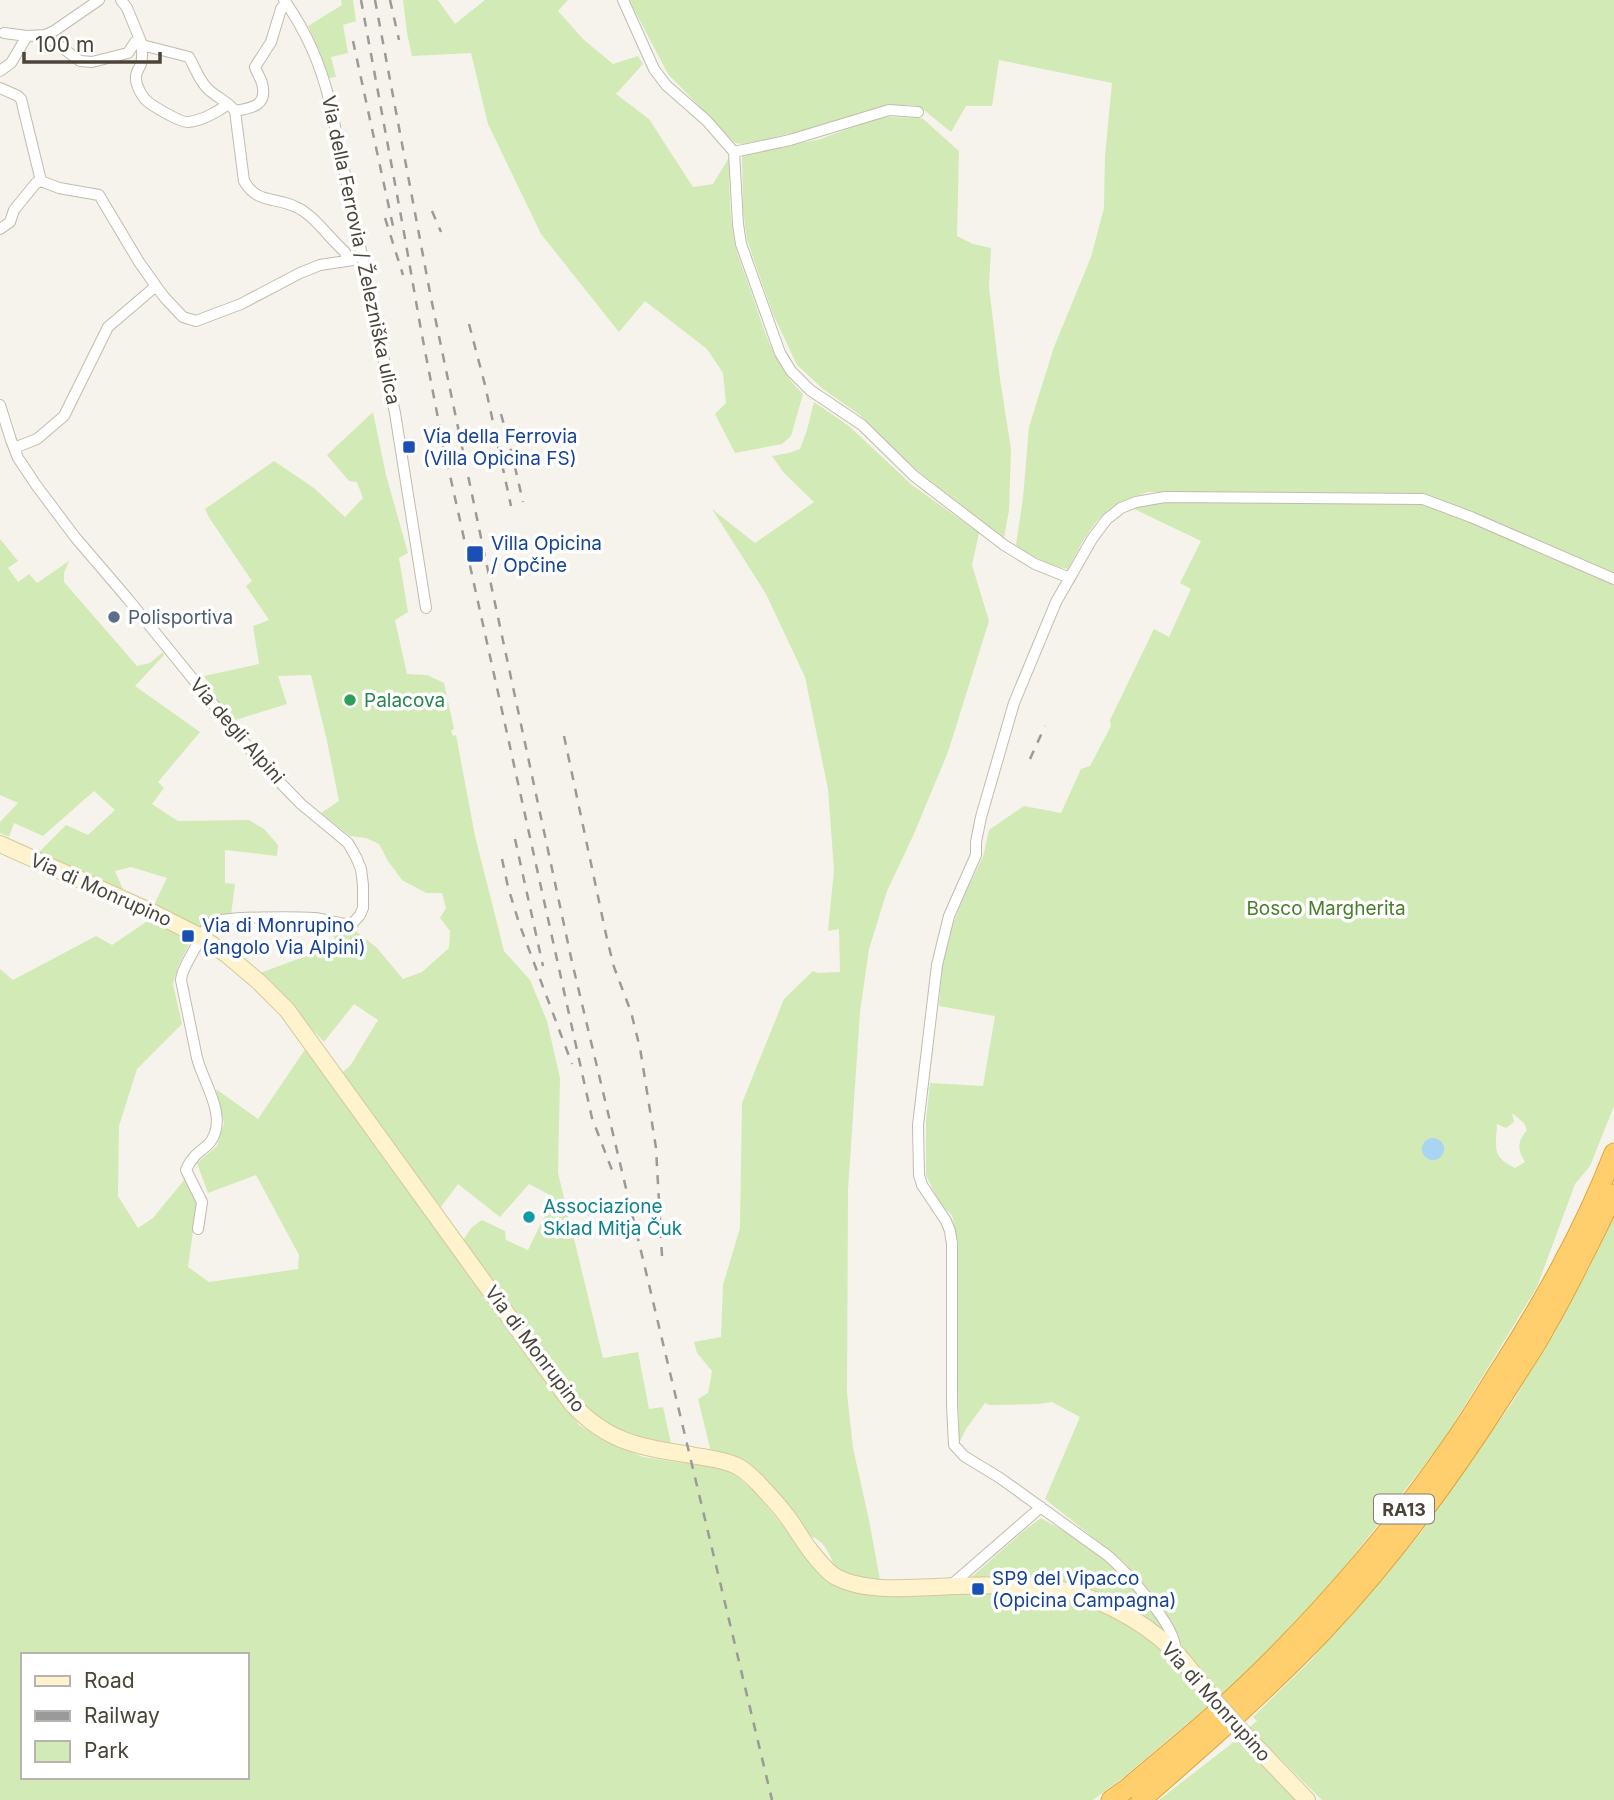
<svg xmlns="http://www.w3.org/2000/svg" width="1614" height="1800" font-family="Inter,sans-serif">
<rect width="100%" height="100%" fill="#f6f3ec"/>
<path fill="#d2eab5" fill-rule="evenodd" d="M341,0H353L356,21L343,25L348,53L331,57L336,77L329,78L320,52L308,26L342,5Z
M403,0H438L455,24L485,0H568L558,11L584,40L613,64L638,56L643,64L616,94L649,119L693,187L713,184L730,156C729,185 729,215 735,243C738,258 745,274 750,289C764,328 772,364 803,394L791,436L782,444L735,453L715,414L726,403L723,373L707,349L645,301L619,332L541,234L488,124L471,53L412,56L407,33Z
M629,0H1614V573L1483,517L1422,493L1148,492C1139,495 1129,498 1120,502C1094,516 1081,544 1068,569C1048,566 1033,556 1016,545L1023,498L1029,427L1054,347L1091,257L1104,208L1105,156L1112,83L999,60L992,106H966L951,132L925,111L914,105L882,106L816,128L743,144L735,143L668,74Z
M881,117L922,118L959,151L957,236L973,244L991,248L989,287L1000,379L1011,449L1009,510L1004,538L919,472L892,448L860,415L823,389L797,365L773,314L747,240L743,210L742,156L820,139Z
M814,402L849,426L912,485L979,533L972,565L989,621L948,752L913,836L887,891L869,949L860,1012L848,1190L847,1393L853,1448L869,1520L880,1580L856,1578L837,1572C831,1558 825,1539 809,1536L711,1452L698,1399L708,1393L712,1371L697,1353L694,1342L721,1337L723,1285L740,1228L742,1103L784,999L813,971L818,973L840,972L839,929L828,931L834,870L828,789L805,677L766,594L712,509L755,543L814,502L784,473L772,456L789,453L800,449L807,430Z
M373,412L386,475L408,553L399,558L408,612L395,620L407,674L427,675L444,683L454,729L451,731L453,736L456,735L475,836L504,951L530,980L547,1021L560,1078L558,1173L603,1358L638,1352L649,1409L663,1407L671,1443C648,1441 621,1435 601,1422C594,1417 587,1410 580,1404L462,1242L471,1228L482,1220L505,1231L506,1240L528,1250L554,1197L529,1184L500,1217L458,1184L441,1207L370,1118L340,1074L350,1066L378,1020L354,1004L324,1042L260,973L339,944L327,928L345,932L356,931L377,948L403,979L422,972L449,948L450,931L440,918L446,908L442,893H426L402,880L388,861L379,844L366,838L350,836L321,813L339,801L327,741L311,675L278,676L287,704L229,722L204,676L259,664L253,626L269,620L246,586L252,581L210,519L205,509L274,461L314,488L345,517L363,498L357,482L349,481L327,455Z
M1227,500L1421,503L1479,524L1614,584V1106L1590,1166L1575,1184L1537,1287L1442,1443L1332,1583L1230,1691L1228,1688L1220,1696L1184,1650L1162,1605L1125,1563L1045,1499L1080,1417L1052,1402L1039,1404L990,1405L985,1403L966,1429L959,1443L957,1334L958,1243L952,1215L943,1207L937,1198L926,1175V1120L930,1083L983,1086L995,1016L939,1006L942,968L950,931L966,892L983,857L989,830L1024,806L1061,813L1081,769L1090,766L1111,726L1110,720L1154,629L1169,637L1191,589L1180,583L1201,541L1132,508L1153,503ZM1512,1113L1524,1123L1527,1130C1517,1143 1517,1149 1525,1162L1515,1168C1491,1156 1496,1148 1497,1124L1506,1128L1514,1122Z
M0,539L18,561L8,568L18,582L29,574L37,583L69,561L64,573V582L137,666L150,663L163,652L164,655L135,686L200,732L158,782L164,788L152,804L178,821L249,820L264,829L278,845L277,856L225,850V883L235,884L231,915L199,929L153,907L167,878L131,867L115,871L125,894L39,852L66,825L88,835L115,810L94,791L43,836L14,823L9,837L0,833V822L18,803L0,795Z
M149,920L191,941L179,964L173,984L182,1024L137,1069L119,1126L118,1196L138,1228L153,1218L185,1179L197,1203L188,1267L209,1282L298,1269L299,1255L256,1175L208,1193L197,1163L217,1146L224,1123L216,1089L258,1119L306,1048L579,1425L606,1442L643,1457L683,1463L703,1464L729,1470L753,1490L793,1538L819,1574L842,1586L1041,1592L1086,1604L1135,1628L1173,1659L1208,1706L1124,1777L1093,1800H0V969L13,980L96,936L112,945ZM23,1655H247V1777H23Z
M1614,1217V1800H1322L1249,1728L1257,1721L1253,1717L1311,1660L1422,1531L1512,1403L1590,1267Z
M1041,1518L1085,1543L1140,1589L1166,1633L1097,1598L965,1583L1026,1529Z
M1238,1738L1299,1800H1159L1231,1744Z"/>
<path fill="#a9d4f2" d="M1422 1149a11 11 0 1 1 22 0a11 11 0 1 1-22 0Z"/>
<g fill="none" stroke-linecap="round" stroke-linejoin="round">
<g stroke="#c2bbae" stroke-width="12">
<path id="minor" d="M284,0C307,32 321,65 330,103L395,413L426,608
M623,0L654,69L666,85L707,121L734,152L738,224L741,244L780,353L791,371L810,390L862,425L914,476L1004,545L1035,564L1070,578
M4,33L27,36
M45,35L80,61L92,62L128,53L135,42H141L127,8L121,0
M141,42C142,49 143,57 141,64C139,69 135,73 136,79C136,84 141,95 145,99C150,105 181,123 188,122C201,121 218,112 228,104
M142,45L189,57C195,68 199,80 207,88C215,97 228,101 235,111L244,181C257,204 276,197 296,207C313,214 330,239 345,252L347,261
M0,71L11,63L27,36L45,35L54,31L99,0
M0,88L18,96L21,99L41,181L59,188L99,195L139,262L156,286L108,327L64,416L37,439L14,448
M235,111C252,108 268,106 262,83C260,77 257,73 255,67L271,42L281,9L286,2
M734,152L790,140L889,110L918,112
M0,229L10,222L14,210L36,183L41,181
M156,286L165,298L183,317L196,321L241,304L300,273L320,265L353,260
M0,405L11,440L18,458L36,485L75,537L128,599L261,763L301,804L348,843L356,857L361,869L363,885V908L360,915L352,924C342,925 326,919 314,918C300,917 220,916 211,923C203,929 199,942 194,950C189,960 182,969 181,980L197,1058C203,1082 228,1116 211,1141C207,1147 199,1151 195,1156C191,1160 188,1165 186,1170L202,1202L198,1229
M950,1586L1041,1507
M1175,1652C1180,1629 1125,1570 1107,1555L1000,1478L964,1456L954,1445L952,1405V1244L950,1231L946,1221L922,1185L919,1175L918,1125L937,965L949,916L976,855V842L981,817L1014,703L1056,602L1092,539L1107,519L1121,508L1136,502L1165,497L1423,499L1471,517L1614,579"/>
</g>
<g stroke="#d6c79b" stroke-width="18">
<path id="secondary" d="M0,844L154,913L201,937L226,954L259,982L287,1010L303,1032L572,1404C609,1443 640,1447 691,1455C706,1458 723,1459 737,1466C745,1470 752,1477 758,1483C767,1493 778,1504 786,1515C796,1528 803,1542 813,1554C820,1562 827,1572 836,1577C865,1592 903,1588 935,1587C970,1585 1007,1584 1042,1587C1088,1591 1141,1618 1174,1651C1189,1665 1200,1684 1214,1700
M1243,1733L1307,1800"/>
</g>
<g stroke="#e0a43c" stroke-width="21">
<path id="motorway" d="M1111,1800L1128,1788C1171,1751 1216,1716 1256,1676C1326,1608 1397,1525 1452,1445C1467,1424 1481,1401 1495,1378C1541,1306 1583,1233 1614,1153
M1141,1800C1204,1745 1266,1691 1324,1630C1392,1558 1451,1477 1504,1394C1518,1371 1534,1349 1546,1326C1571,1283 1592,1238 1614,1194"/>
</g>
<use href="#minor" stroke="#fff" stroke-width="10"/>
<use href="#secondary" stroke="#fff3cd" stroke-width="16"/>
<use href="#motorway" stroke="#ffcf6e" stroke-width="19"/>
<path stroke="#9a9a9a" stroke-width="2.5" stroke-dasharray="9 9" stroke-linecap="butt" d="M361,0L403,227L421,330L442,439L592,1118L615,1178
M375,0L431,298L484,552L572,962L772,1800
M390,0L399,40
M353,41L393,226
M432,211L441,232
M385,218L403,275
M469,324L485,385L511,506
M501,414L512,454L523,502
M564,736L607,939L614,967L631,1012L640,1048L656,1148L662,1256
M1030,759L1045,726
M515,839L543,966
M502,859L508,887L519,923L572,1064"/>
<g stroke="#d6c79b" stroke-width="18" stroke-linecap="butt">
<path id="secondary-bridge" d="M1214,1700L1243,1733"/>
</g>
<use href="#secondary-bridge" stroke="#fff3cd" stroke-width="16"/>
</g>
<g fill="#1a4fb4" stroke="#fff" stroke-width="2.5">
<rect x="402" y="440" width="14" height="14" rx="3.5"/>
<rect x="466" y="545" width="18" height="18" rx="3.5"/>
<rect x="181" y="929" width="14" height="14" rx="3.5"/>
<rect x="971" y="1582" width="14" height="14" rx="3.5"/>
</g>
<circle fill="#5c6f8a" stroke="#fff" stroke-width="2.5" cx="114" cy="617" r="7"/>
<circle fill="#2e9e5b" stroke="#fff" stroke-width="2.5" cx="350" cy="700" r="7"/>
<circle fill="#0f9aa8" stroke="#fff" stroke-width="2.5" cx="529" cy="1217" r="7"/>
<g text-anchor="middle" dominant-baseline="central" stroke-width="7" stroke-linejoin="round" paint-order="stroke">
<rect fill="#fff" stroke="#817c74" stroke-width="2" x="1374" y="1494.5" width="60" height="29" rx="5"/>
<g font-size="18" font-weight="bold" fill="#4b4439">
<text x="1404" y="1509">RA13</text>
</g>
<g font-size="19" fill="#4b4439" stroke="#fff">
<text transform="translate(361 250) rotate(78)">Via della Ferrovia / Železniška ulica</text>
<text transform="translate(237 731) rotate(49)">Via degli Alpini</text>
<text transform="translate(101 890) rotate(24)">Via di Monrupino</text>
<text transform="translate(535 1349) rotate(53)">Via di Monrupino</text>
<text transform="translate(1216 1702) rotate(48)">Via di Monrupino</text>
</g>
<g font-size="19" fill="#164399" stroke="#fff" text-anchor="start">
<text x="423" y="436">Via della Ferrovia<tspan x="423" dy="22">(Villa Opicina FS)</tspan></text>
<text x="491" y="543">Villa Opicina<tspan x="491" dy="22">/ Opčine</tspan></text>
<text x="202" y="925">Via di Monrupino<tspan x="202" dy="22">(angolo Via Alpini)</tspan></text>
<text x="992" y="1578">SP9 del Vipacco<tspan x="992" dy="22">(Opicina Campagna)</tspan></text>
</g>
<g font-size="19" fill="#4e5e75" stroke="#fff" text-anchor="start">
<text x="128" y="617">Polisportiva</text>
</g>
<g font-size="19" fill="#27864d" stroke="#fff" text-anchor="start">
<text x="364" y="700">Palacova</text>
</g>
<g font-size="19" fill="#4a7f2a" stroke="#fff">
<text x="1326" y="908">Bosco Margherita</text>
</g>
<g font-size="19" fill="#0d838f" stroke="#fff" text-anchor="start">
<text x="543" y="1206">Associazione<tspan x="543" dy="22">Sklad Mitja Čuk</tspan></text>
</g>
</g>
<rect x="21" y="1653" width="228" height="126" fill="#ffffff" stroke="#b7b4b0" stroke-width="2"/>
<rect x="35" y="1676" width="35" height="10" fill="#fff3cd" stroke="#b7b4b0" stroke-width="2"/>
<text x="84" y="1688" font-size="21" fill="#4b4439">Road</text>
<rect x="35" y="1711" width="35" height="10" fill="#9a9a9a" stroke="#b7b4b0" stroke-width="2"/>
<text x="84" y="1723" font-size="21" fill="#4b4439">Railway</text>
<rect x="35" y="1741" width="35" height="21" fill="#d2eab5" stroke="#b7b4b0" stroke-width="2"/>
<text x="84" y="1758" font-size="21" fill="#4b4439">Park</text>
<path d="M24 52v10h136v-10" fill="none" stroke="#4b4439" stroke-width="3.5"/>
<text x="35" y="52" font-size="21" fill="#4b4439" stroke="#ffffff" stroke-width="5" paint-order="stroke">100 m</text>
</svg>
